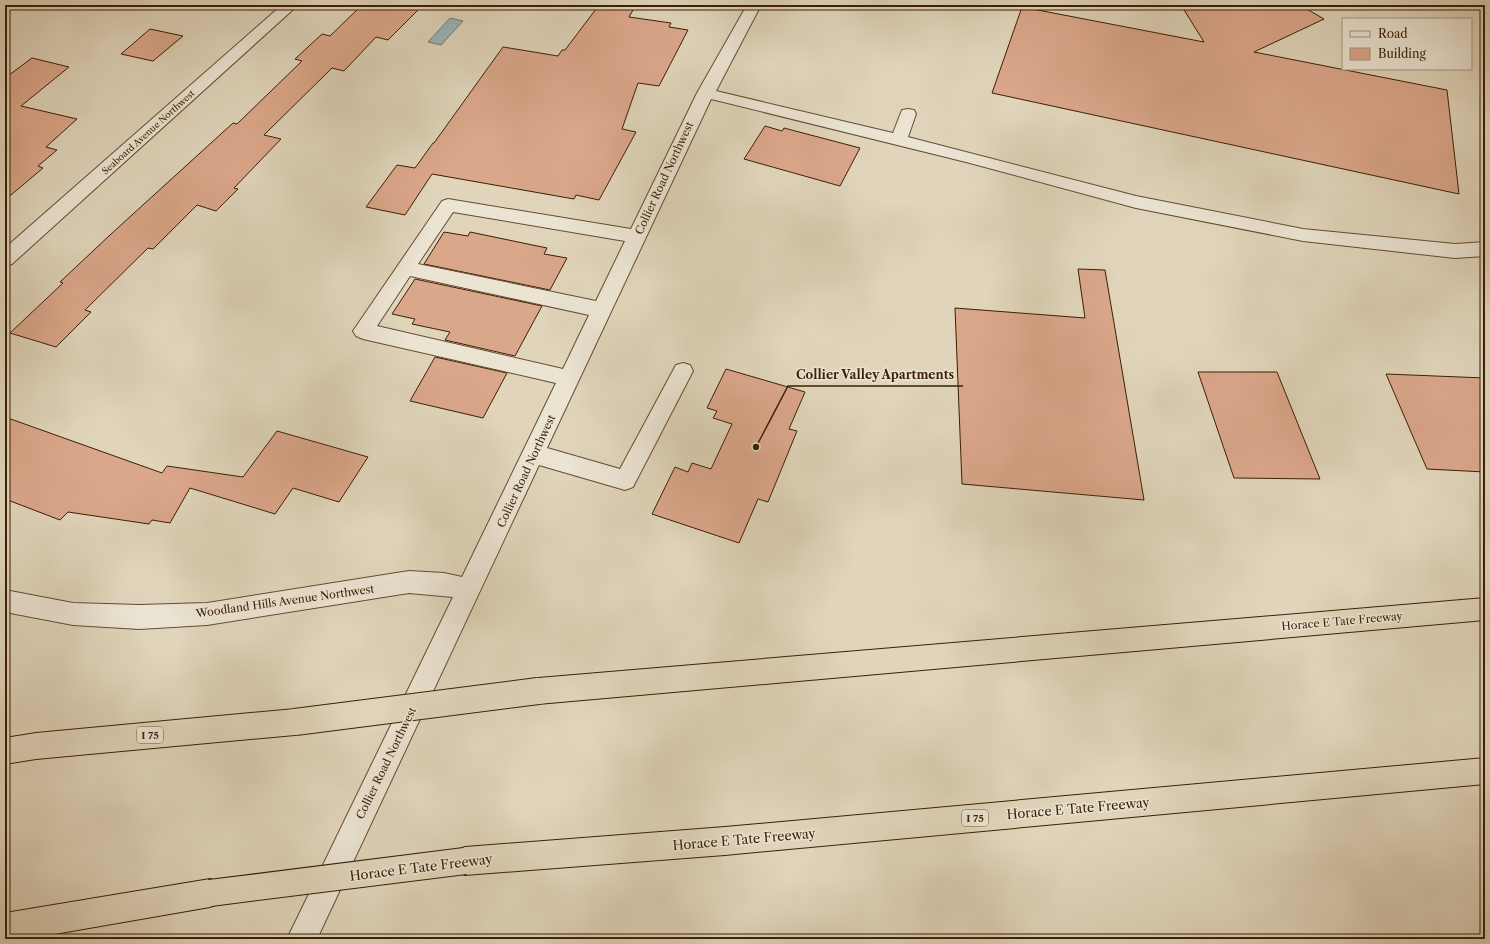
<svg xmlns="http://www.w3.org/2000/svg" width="1490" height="944" font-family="'Libre Caslon Text',serif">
<rect width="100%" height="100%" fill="#e0d5bb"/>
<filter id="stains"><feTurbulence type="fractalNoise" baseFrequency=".005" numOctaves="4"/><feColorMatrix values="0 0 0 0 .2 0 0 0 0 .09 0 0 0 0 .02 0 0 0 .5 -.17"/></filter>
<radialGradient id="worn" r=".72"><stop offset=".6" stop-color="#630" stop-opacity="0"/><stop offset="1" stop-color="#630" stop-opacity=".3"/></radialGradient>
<path fill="#99b6bb" stroke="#737a71" d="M450,18L463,21L441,45L428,42Z"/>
<path fill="#dba78b" stroke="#3b1f03" d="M362,5H423L388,40L376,37L344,71L332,68L264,135L281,139L234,188L238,189L216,211L197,205L153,249L148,248L85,310L91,312L56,347L10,333L63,283L60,282L110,235L233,123L237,124L302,61L295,59L322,34L330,36Z
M599,5H631L629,9L633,10L629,17L671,23L669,27L688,30L659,86L638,83L622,129L636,132L599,200L576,195L574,199L432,174L405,215L366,207L397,165L415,168L433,143H434L503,47L558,56L562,50H565Z
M1181,5H1300L1324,19L1254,52L1447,90L1459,194L992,93L1022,7L1204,42Z
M150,29L183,36L153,61L121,54Z
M32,58L69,67L21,106L77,119L46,147L57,150L38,166L43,168L5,200V78Z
M765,126L782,131L784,128L860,148L840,186L744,159Z
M444,232L468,236L470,232L547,248L544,254L567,258L550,290L424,264Z
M1078,269L1105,270L1144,500L962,484L955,308L1085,318Z
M415,279L542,306L515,356L445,340L450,332L412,324L415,319L392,314Z
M435,357L507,373L483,418L410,401Z
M726,369L805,392L789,429L797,431L768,502L758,499L739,543L652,514L675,467L688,472L692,463L711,469L732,424L713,418L717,411L707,408Z
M1198,372H1277L1320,479L1234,478Z
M1386,374L1485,378V472L1427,469Z
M5,417L162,473L167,466L243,477L277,431L368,457L339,502L293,488L275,514L190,488L170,523L152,520L149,524L68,512L60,520L5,499Z"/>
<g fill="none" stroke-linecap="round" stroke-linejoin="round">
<g stroke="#644c31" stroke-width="2">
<path id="minor" d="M282,5H298L12,264L5,266V248Z
M747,5H761L716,91L893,133L902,110L908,109L914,110L916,114L908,137L1136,196L1303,229L1455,244L1485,242V256L1455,258L1303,241L1136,208L966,162L711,99L547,448L620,469L676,365L683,363L690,365L693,371L633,487L625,490L539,465L317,939H287L453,597L409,593L207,625L139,629L73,625L5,612V590L73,603L139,605L207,603L409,571L444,573L462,577L556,383L363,339L356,336L353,331L442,201L448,199L631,229L697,93ZM453,212L625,241L596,301L418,264ZM410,276L589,315L563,369L377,326Z"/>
</g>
<g stroke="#3b1f03" stroke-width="2">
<path id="highway" d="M1485,598V620L538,704L529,700L525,691L529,682L538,678Z
M295,709L304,713L308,722L304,731L295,735L36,759L5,764V738L36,733Z
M1485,758V784L725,855L465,875L455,871L451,861L455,851L465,847L725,827Z
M210,879L220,883L224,893L220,903L210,907L26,939H5V913Z"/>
</g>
<use href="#minor" fill="#ebe4d3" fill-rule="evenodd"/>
<use href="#highway" fill="#e0d5bb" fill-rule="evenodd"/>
<g stroke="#3b1f03" stroke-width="28" stroke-linecap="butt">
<path id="highway-bridge" d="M295,722L538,691
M210,893L465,861"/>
</g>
<use href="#highway-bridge" stroke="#e0d5bb" stroke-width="26"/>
</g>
<g text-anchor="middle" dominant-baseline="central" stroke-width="3" stroke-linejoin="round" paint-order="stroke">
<g font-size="9" fill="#3b1f03" stroke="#ebe4d3">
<text transform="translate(148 132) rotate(-42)">Seaboard Avenue Northwest</text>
</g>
<g fill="#ebe4d3" stroke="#705a41" stroke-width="1">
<rect x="137" y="727" width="26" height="16" rx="3"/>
<rect x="962" y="810" width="26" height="16" rx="3"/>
</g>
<g font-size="10" font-weight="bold" fill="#3b1f03">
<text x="150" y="735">I 75</text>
<text x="975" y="818">I 75</text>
</g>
<g font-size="11" fill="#3b1f03" stroke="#ebe4d3">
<text transform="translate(664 178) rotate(-65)">Collier Road Northwest</text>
<text transform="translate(526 471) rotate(-65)">Collier Road Northwest</text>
<text transform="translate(285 601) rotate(-8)">Woodland Hills Avenue Northwest</text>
<text transform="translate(1342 621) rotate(-5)">Horace E Tate Freeway</text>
<text transform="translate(386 763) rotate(-64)">Collier Road Northwest</text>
</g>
<g font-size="13" fill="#3b1f03" stroke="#ebe4d3">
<text transform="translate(1078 808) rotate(-5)">Horace E Tate Freeway</text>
<text transform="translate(744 839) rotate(-5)">Horace E Tate Freeway</text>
<text transform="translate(421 867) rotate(-7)">Horace E Tate Freeway</text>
</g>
</g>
<path fill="none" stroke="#3b1f03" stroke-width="1.5" d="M756 447L788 386H963"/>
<circle fill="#3b1f03" stroke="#ebe4d3" stroke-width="1.5" cx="756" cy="447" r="4"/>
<g font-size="12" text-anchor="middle" font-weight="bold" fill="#3b1f03" stroke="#ebe4d3" stroke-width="3" stroke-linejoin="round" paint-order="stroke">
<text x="875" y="379">Collier Valley Apartments</text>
</g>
<rect width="1490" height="944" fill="none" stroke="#e0d5bb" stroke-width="20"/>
<rect x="6" y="6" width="1478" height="932" fill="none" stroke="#3b1f03" stroke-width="2"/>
<rect x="10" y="10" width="1470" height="924" fill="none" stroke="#3b1f03"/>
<rect x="1342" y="18" width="130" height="52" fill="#ebe4d3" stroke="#a59580"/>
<rect x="1350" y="31" width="20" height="6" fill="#ebe4d3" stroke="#a59580"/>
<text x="1378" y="38" font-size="12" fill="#3b1f03">Road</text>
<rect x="1350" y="48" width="20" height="12" fill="#dba78b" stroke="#a59580"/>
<text x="1378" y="58" font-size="12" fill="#3b1f03">Building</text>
<rect width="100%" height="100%" filter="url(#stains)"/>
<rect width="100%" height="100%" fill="url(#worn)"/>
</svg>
